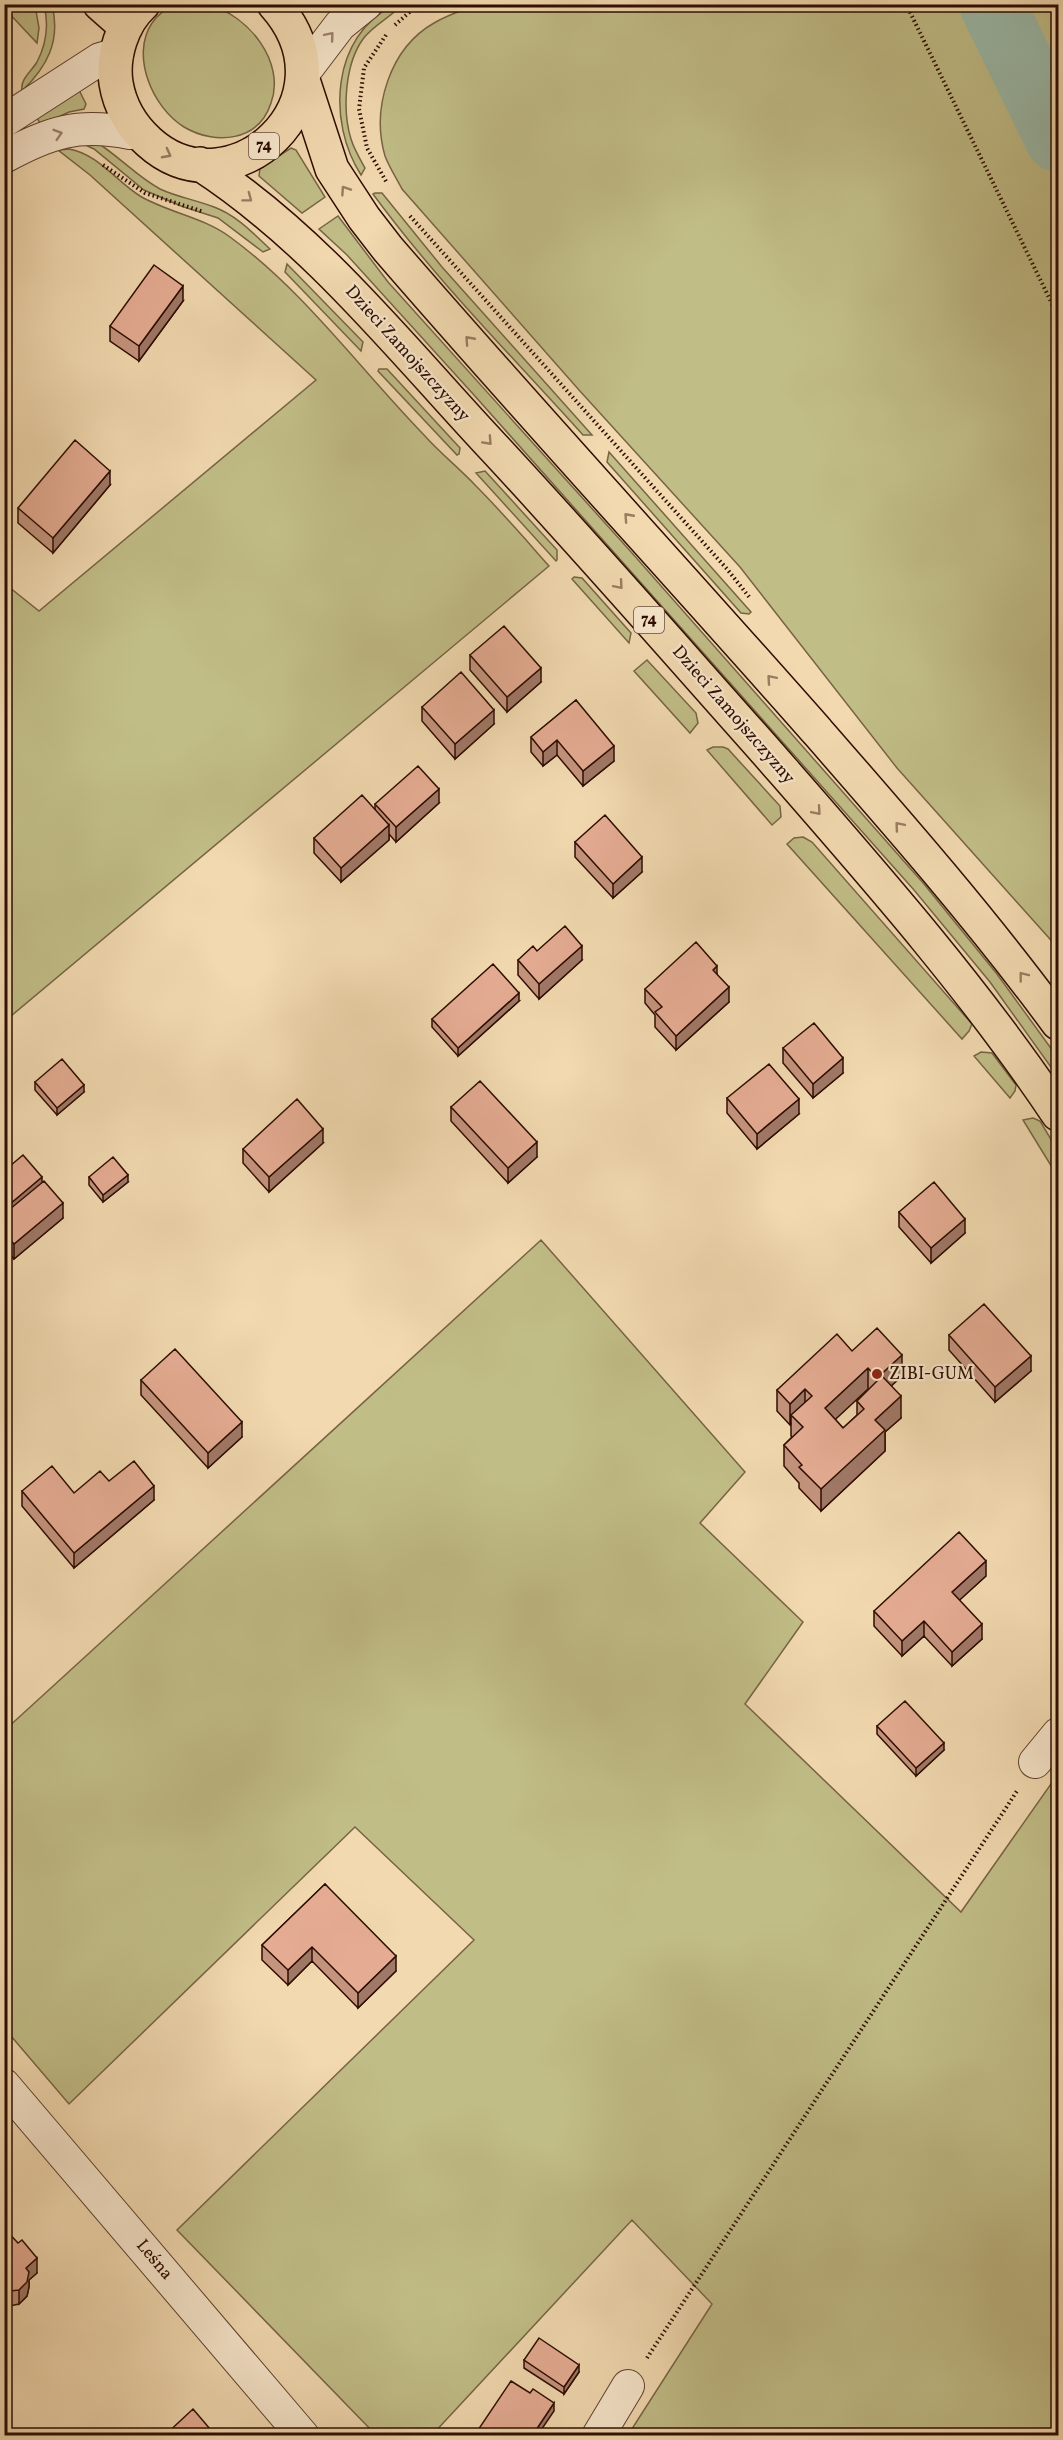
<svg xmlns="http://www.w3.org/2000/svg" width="1063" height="2440" font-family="Vollkorn,serif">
<rect width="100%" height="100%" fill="#f2d9b0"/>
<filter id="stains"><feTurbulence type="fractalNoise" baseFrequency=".00333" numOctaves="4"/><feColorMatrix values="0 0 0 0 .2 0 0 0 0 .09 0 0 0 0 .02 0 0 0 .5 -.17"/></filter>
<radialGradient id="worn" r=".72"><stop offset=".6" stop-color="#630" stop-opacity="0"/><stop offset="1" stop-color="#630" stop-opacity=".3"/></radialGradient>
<path fill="#c1bd87" stroke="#776444" stroke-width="1.5" d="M5,4L35,5L39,28L37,43L5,9Z
M44,5H52C61,41 47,67 22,91C20,79 31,72 37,62C47,43 49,25 44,5Z
M173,5C184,4 198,2 209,5C248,15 286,62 271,103C259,141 216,146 184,127C153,108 130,56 152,23C157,15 165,10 173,5Z
M394,5H401C393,16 373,25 363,39C345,64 342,110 351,139C354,149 360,159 365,168L361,175C327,122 331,36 394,5Z
M476,5H1058V948L897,768L740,567L579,390L402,189C397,179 389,167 385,156C371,108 390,48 434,23C447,15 463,10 476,5Z
M78,88L86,104L84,109L69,112L41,125L36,116Z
M96,142C119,156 136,176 160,189C177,197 196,200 214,207C236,215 253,233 270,249L263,252L218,218L181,206L144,190L94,149L81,143Z
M291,148L296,150L325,197L302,213L259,176L260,168Z
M69,149C98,154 116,181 140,196C169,213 203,217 230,237C304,291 360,369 424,435C440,453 459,468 476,486C501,511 525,539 549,566L5,1021L4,583L39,611L316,380L90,175L58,150Z
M375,193H382L442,267L592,435H583C512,356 436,280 373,194Z
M338,216L388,282L632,553L924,884L997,974L1058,1058V1077L990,982L914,890L474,395L347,255L319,229Z
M287,264L363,342L361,351L285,272Z
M379,369H387L460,448L459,454L457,455L378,371Z
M609,452L751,612L749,614L741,613L607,462Z
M485,471L557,550V560L556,561L476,473Z
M574,577L582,578L631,633L629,643L572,579Z
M647,660L696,713L698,723L690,733L634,671Z
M713,747H723L728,749L780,806L781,817L772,825L707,750Z
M803,837L812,842L972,1024L969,1031L962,1039L787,844L794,838Z
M981,1052L992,1053L1016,1085L1015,1091L1010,1098L974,1056Z
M1033,1118L1040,1121L1058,1151V1177L1023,1120Z
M541,1240L745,1472L700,1523L803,1622L745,1704L961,1912L1058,1774V2435H628L712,2304L632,2220L432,2435H376L177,2230L474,1940L355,1827L69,2104L5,2029V1730Z"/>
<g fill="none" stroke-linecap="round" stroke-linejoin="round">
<path stroke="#9bbaa9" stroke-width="66" d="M992,4L1058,139"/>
<g stroke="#5e3f2d" stroke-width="34">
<path id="street" d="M302,75L340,25L366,4
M4,121L100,59L117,54
M4,157C50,132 78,123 130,133L137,131
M1035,1762L1058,1734
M4,2085L303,2436
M598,2436L628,2386"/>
</g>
<g stroke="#2d0c01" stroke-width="36">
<path id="primary" d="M100,4L126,27
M143,4C122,23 112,56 116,83C120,107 131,126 149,142C231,216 360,100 274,4
M303,80L332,169L364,218L388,249C528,411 674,569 816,730C899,825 983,921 1058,1023
M200,164C317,240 402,350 496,450C587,548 674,648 763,748C866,866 971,984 1058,1114"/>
</g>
<path stroke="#2d0c01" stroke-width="4" stroke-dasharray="1.5 3" stroke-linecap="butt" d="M410,4L412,10
M906,4L1058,316
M395,25L412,10L427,4
M386,35L364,68L359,109L367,148L387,183
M103,165L145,193L204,212
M410,216L727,569L750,598
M647,2358L1017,1791"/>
<use href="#street" stroke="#f7e6cc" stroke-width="32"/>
<use href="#primary" stroke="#f2d9b0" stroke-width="33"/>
</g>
<path fill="#c5947e" stroke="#2d0c01" stroke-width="1.5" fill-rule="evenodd" d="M183,301L139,361L110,341V326Z
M110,485L53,553L18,523V508Z
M470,655L541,682L507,712L470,670Z
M576,700L614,761L583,786L557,755L543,766L531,752V737Z
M422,707L494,724L455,759L422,721Z
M439,803L396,842L389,834V840L341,882L314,853V838L375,810V804Z
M575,842L642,872L613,898L575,857Z
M537,951L582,960L539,999L518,975V960Z
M717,974L729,1002L676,1050L655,1027V1015L645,1003V989Z
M519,1001L458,1056L432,1027V1019Z
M783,1048L843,1073L813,1098L783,1063Z
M35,1082L84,1092L57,1115L35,1090Z
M727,1098L799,1114L757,1149L727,1113Z
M451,1107L537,1157L508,1183L451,1121Z
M323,1143L269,1192L243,1163V1149Z
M4,1171L42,1183L63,1218L14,1259L4,1248Z
M89,1177L128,1182L103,1202L89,1185Z
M899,1212L965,1233L931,1263L899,1227Z
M949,1335L1031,1371L995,1402L949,1350Z
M852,1351L902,1376L891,1386L901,1418L885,1432V1451L821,1511L799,1488V1483L784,1466V1445L792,1437L791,1436V1423L790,1425L777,1411V1390ZM868,1389L857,1401V1415L843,1428L835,1419Z
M141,1380L242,1437L208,1468L141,1395Z
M109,1481L154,1500L74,1568L22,1506V1491L74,1493Z
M986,1576L959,1600L982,1639L952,1666L924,1636L902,1656L874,1626V1611Z
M877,1726L944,1750L916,1776L877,1734Z
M325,1884L396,1971L358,2008L312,1961L288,1985L262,1960V1945Z
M4,2228L37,2273L29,2280V2287L27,2296L19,2304L10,2306L6,2302Z
M524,2360L579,2372L564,2394L524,2368Z"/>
<path fill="#a07867" stroke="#2d0c01" stroke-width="1.5" d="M183,286V301L139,361V346Z
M110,471V485L53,553V538Z
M541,668V682L507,712V697Z
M494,710V724L455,759V744Z
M557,740V755L543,766V752Z
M614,746V761L583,786V771Z
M439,789V803L396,842V827Z
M389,825V840L341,882V868Z
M642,857V872L613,898V884Z
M582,946V960L539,999V984Z
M717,966V980L713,970Z
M729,987V1002L676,1050V1036Z
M519,993V1001L458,1056V1048Z
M843,1058V1073L813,1098V1084Z
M84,1085V1092L57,1115V1108Z
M799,1099V1114L757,1149V1134Z
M323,1129V1143L269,1192V1177Z
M537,1142V1157L508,1183V1168Z
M128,1175V1182L103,1202V1195Z
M42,1177V1192L4,1224V1209Z
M63,1203V1218L14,1259V1244Z
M965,1219V1233L931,1263V1248Z
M902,1355V1376L877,1399V1378Z
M1031,1356V1371L995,1402V1387Z
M868,1368V1389L825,1429V1408Z
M805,1389V1410L791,1415V1423L790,1425V1404Z
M901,1396V1418L885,1432V1451L821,1511V1489L875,1420Z
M242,1422V1437L208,1468V1453Z
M154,1486V1500L74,1568V1553Z
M986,1561V1576L952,1607V1592Z
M924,1621V1636L902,1656V1641Z
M982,1624V1639L952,1666V1652Z
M944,1743V1750L916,1776V1768Z
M312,1947V1961L288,1985V1970Z
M396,1956V1971L358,2008V1993Z
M37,2258V2273L29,2280V2287L27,2296L19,2304V2290L26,2268Z
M6,2287V2302L4,2303V2289Z
M579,2365V2372L564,2394V2387Z
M554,2403V2411L537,2436H532Z"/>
<path fill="#e5ac93" stroke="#2d0c01" stroke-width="1.5" d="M154,265L183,286L139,346L110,326Z
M75,440L110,471L53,538L18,508Z
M504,626L541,668L507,697L470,655Z
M461,672L494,710L455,744L422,707Z
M576,700L614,746L583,771L557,740L543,752L531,737Z
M418,766L439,789L396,827L375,804Z
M362,795L389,825L341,868L314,838Z
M605,815L642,857L613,884L575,842Z
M565,926L582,946L539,984L518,960L533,946L537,951Z
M696,942L717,966L713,970L729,987L676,1036L655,1012L662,1007L645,989Z
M493,964L519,993L458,1048L432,1019Z
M814,1023L843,1058L813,1084L783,1048Z
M62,1059L84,1085L57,1108L35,1082Z
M769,1064L799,1099L757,1134L727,1098Z
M480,1081L537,1142L508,1168L451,1107Z
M297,1099L323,1129L269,1177L243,1149Z
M23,1155L42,1177L4,1209V1171Z
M113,1157L128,1175L103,1195L89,1177Z
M44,1181L63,1203L14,1244L4,1233V1214Z
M934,1182L965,1219L931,1248L899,1212Z
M984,1304L1031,1356L995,1387L949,1335Z
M877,1328L902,1355L877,1378L868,1368L825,1408L843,1428L864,1409L857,1401L882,1376L901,1396L875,1420L885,1430L821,1489L799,1467L802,1465L784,1445L803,1427L791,1415L812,1396L805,1389L790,1404L777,1390L837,1334L852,1351Z
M175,1349L242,1422L208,1453L141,1380Z
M134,1461L154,1486L74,1553L22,1491L52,1466L74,1493L100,1471L109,1481Z
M959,1532L986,1561L952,1592L982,1624L952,1652L924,1621L902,1641L874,1611Z
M905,1701L944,1743L916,1768L877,1726Z
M325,1884L396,1956L358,1993L312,1947L288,1970L262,1945Z
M4,2228L18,2243L22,2240L37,2258L26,2268L29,2272L27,2282L19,2290L10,2291L6,2287L4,2289Z
M539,2338L579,2365L564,2387L524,2360Z
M511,2381L530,2393L533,2389L554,2403L532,2436H474Z
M193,2409L216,2436H164Z"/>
<defs><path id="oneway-chevron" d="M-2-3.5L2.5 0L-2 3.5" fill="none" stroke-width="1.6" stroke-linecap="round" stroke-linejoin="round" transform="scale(1.5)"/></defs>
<g stroke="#9c8471">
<use href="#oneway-chevron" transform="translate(330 36) rotate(-50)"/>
<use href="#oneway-chevron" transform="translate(58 134) rotate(-17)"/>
</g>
<g stroke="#997d61">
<use href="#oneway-chevron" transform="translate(167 154) rotate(28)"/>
<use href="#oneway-chevron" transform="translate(345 190) rotate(-124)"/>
<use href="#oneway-chevron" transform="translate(248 198) rotate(37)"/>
<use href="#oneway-chevron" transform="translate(469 340) rotate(-132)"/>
<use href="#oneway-chevron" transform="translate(488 441) rotate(47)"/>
<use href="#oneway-chevron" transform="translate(628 517) rotate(-132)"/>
<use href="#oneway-chevron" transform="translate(619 585) rotate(49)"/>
<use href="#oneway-chevron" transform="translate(771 679) rotate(-131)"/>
<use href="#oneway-chevron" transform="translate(817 811) rotate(49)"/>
<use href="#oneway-chevron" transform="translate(899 826) rotate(-130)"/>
<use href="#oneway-chevron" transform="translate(1023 976) rotate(-128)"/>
</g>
<circle fill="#8f2418" stroke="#f7e6cc" stroke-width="2" cx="877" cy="1374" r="6"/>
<g text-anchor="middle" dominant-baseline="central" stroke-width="4.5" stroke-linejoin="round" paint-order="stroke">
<g fill="#f7e6cc" stroke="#6a4d3e" stroke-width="1.5">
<rect x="249" y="133" width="30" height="26" rx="4.5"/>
<rect x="634" y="607" width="30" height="26" rx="4.5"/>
</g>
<g font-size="16" font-weight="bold" fill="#2d0c01">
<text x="264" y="146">74</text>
<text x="649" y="620">74</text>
</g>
<g font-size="18" fill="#2d0c01" stroke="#f7e6cc">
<text transform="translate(407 354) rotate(48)">Dzieci Zamojszczyzny</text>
<text transform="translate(733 715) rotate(49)">Dzieci Zamojszczyzny</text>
<text transform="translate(154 2260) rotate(50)">Leśna</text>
</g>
<g font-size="18" fill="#2d0c01" stroke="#f7e6cc" text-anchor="start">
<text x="889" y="1374">ZIBI-GUM</text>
</g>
</g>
<rect width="1063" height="2440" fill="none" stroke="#f2d9b0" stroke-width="24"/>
<rect x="6" y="6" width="1051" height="2428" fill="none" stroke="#2d0c01" stroke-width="3"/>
<rect x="12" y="12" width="1039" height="2416" fill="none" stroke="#2d0c01" stroke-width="1.5"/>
<rect width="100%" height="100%" filter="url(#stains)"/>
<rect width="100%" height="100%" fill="url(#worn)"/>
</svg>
